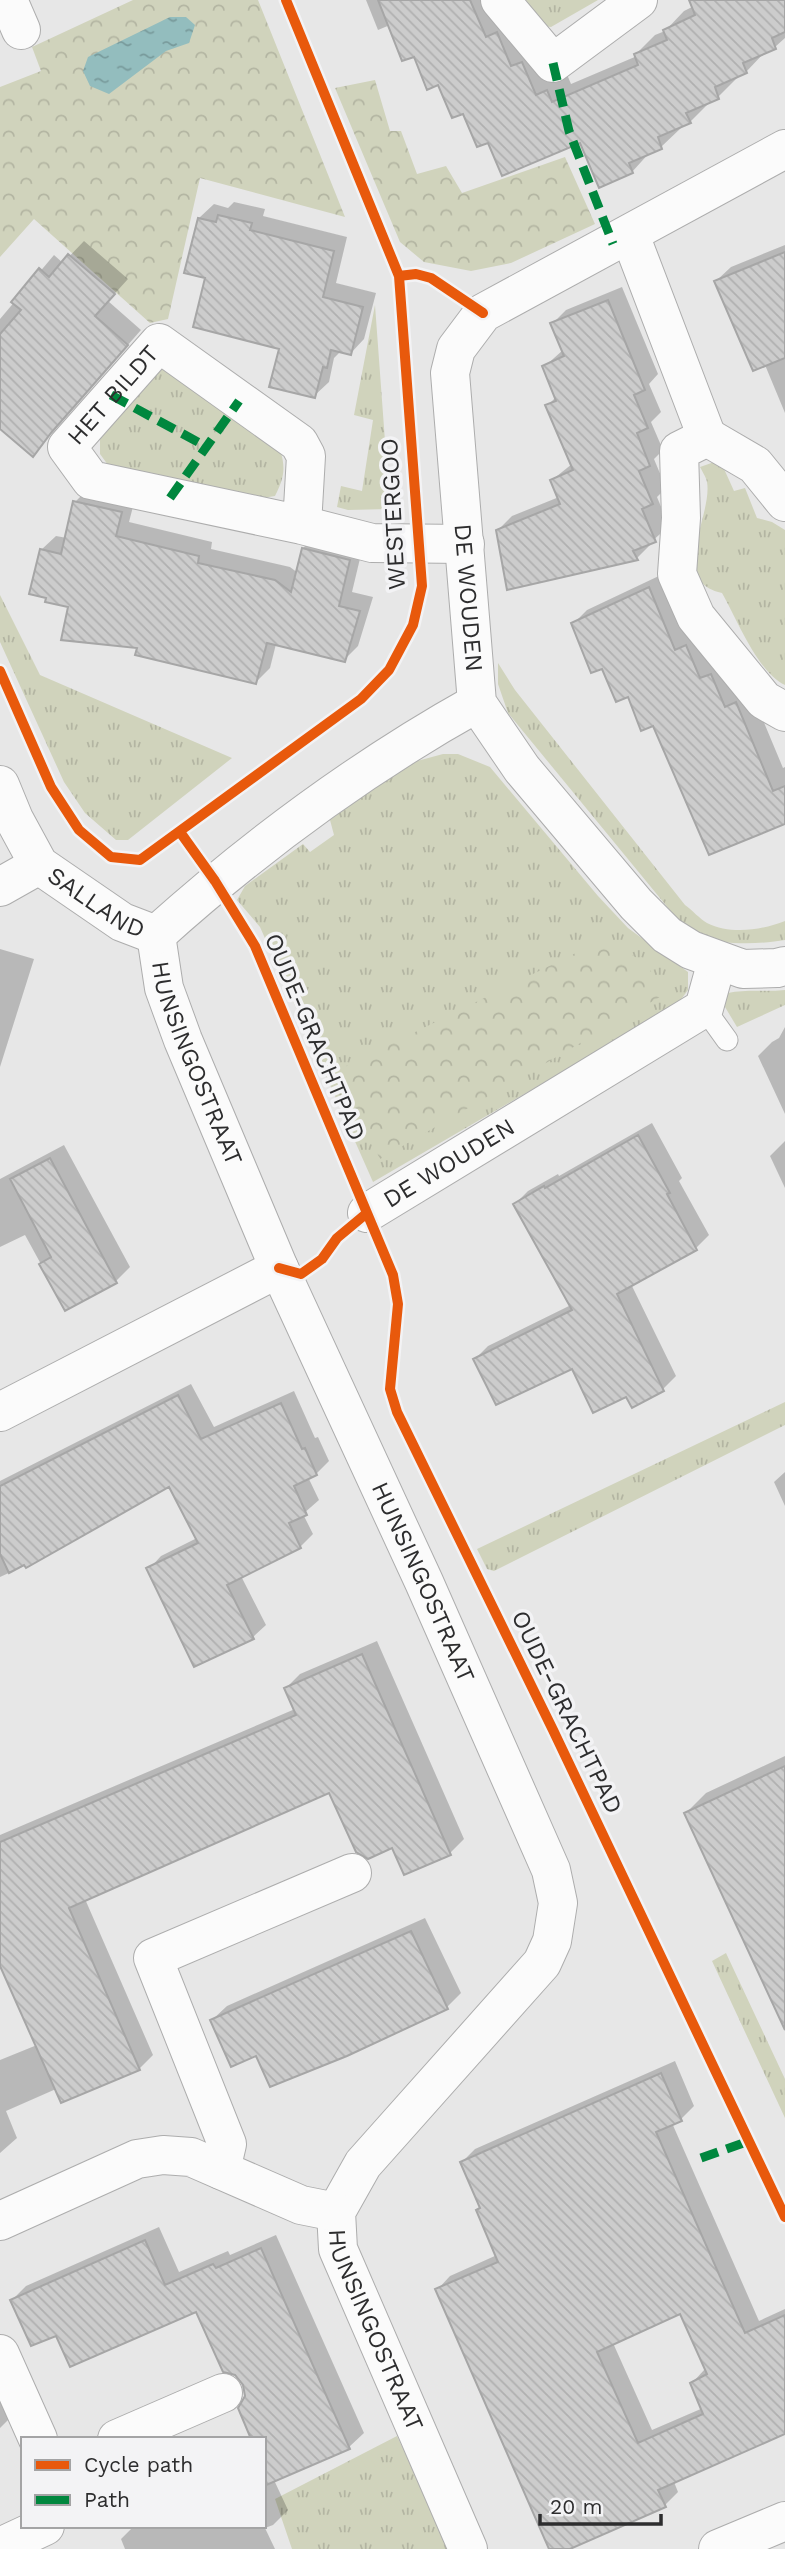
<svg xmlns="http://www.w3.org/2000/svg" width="785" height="2549" font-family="'Work Sans',sans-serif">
<defs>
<pattern id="grass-tufts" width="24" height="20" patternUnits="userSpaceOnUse" patternTransform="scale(1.75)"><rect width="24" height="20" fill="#d0d3bc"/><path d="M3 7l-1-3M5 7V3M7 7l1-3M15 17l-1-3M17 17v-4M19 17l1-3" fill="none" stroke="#b3b5a2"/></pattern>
<pattern id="forest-crowns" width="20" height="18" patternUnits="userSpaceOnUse" patternTransform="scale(1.75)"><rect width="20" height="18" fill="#d0d3bc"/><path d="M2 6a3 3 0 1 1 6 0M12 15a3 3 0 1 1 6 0" fill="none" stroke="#b3b5a2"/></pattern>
<pattern id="water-ripples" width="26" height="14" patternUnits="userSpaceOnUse" patternTransform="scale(1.75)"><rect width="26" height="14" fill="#93bdbe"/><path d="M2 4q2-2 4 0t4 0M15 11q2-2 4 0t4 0" fill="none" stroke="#789a9b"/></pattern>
<pattern id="building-back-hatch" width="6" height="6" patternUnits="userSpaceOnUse" patternTransform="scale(1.75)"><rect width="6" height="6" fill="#ccc"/><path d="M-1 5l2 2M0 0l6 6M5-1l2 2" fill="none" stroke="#b0b0b0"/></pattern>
</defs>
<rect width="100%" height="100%" fill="#e7e7e7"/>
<path fill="url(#grass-tufts)" d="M526,0H598L551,27L538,25Z
M375,305L390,509L348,510L337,507L341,486L362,491L373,420L354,415Z
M167,369L281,453C286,470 283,480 275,496L263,498L108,465L100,454V439L154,370Z
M720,460L734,491L745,488L757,518L772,522L785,530V685C758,673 737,619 722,593C667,581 713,516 707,482C706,477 702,471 700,467Z
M0,595L40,675L232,758L128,840H116L85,813L64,782L0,642Z
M498,663L515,690L685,905C692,910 700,919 707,923C731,935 762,930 785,921V940C762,944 723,946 701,936C693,932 685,925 678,920L508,713L498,684Z
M443,754H458L490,767L598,896L628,928L688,972V990L677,1005L373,1182L260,927L237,900L245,886L303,844L310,852L334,835L330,820L406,764Z
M785,990V1005L737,1027L722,1002L728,993C746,989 766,992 785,990Z
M785,1402V1425L494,1571L487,1569L477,1549Z
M726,1953L785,2079V2118L712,1961Z
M397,2436L451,2549H292L275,2499Z"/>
<path fill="url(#forest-crowns)" d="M133,0H258L345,217L200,178L168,319L150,323L34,219L0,257V87L41,71L32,47Z
M375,80L390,131H401L417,174L446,166L462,193L565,157L595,224L511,263L471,271L424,262L400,242L335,88Z
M596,943L621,945L650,970L665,994L380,1159L336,1071Z"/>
<path fill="url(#water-ripples)" d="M170,17H186L195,25L189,43L166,51L109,94L90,86L83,71L88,57Z"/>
<path fill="#0003" fill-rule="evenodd" d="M366,0H497L566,72L571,84L637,56L636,54L655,35L665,31L684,11L694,6L698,0H785V38L775,47L765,52L746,72L737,76V78L718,97L709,103L690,122L680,126L681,128L661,147L651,151L632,172L581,141H489L390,25L378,30Z
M234,202L265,209L263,216L347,237L336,283L376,293L364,339L350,354L341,351L334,358L329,382L314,396L281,348L207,277L199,218L214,204L228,208Z
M84,241L128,279L108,301L141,330L32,454L0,427V319L54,255L63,263Z
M785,245V413L765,365L716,281L731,267Z
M622,287L658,374L649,384L661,412L651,422L663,450L654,459L666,488L657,497L669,526L650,543V545L637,558L498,530L512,516L559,497L552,480L572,464L547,406L556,397L544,367L563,350L552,324L566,310Z
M89,488L135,499L129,522L212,542L211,549L290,567L298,573L303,548L317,534L363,546L352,592L373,597L358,646L344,660L276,644L270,668L256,682L139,646L70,606L41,550L56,536L67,538L75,502Z
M663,574L750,689L783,768L785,767V822L653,723L603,666L573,624L587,610Z
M0,949L34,959L0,1067Z
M785,1027V1114L758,1056L772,1042L779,1038Z
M652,1123L682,1178L679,1181L709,1235L696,1248L631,1284L676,1376L663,1389L626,1394L573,1367L475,1359L488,1346L571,1305L515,1204L528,1191L558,1174L559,1176Z
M785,1141V1188L770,1156Z
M64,1145L130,1267L116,1281L65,1308L25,1235L0,1247V1179Z
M191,1384L214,1427L294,1391L315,1438L318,1437L329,1461L316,1474L308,1477L319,1500L303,1514L313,1534L300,1547L241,1576L266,1625L253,1637L149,1569L161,1556L197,1538L170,1485L35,1561L0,1577V1481Z
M785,1472V1506L774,1482Z
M377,1641L464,1839L450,1853L393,1846L330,1791L85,1899L153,2055L139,2069L56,2089L6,2111L17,2138L0,2153V2060L37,2045L0,1962V1835L295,1709L286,1688L300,1674Z
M785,1756V2026L686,1813L706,1793Z
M425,1918L461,1993L447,2007L257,2053L212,2020L227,2006Z
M675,2061L694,2106L681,2119L672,2123L759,2321L785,2309V2432L674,2482L678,2492L665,2505L565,2549H551L437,2290L450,2276L497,2255L482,2207L462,2162L475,2149ZM681,2312L705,2369L692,2383L703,2408L652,2430L613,2343Z
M159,2227L179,2272L228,2251L230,2255L276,2235L364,2433L349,2447L274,2480L288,2510L273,2525L265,2528L275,2549H125L121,2539L134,2526H264V2439L246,2396L244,2383L197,2310L57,2333L12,2300L26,2286Z
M0,2396L10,2418L0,2428Z"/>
<path fill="url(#building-back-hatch)" stroke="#a6a6a6" stroke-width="2" fill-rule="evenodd" d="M378,0H470L486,37L497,32L511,66L522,62L536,95L547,90L552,102L638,65L634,54L667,40L663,30L695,15L689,0H785V32L772,38L776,49L743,63L747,73L715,87L719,99L686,113L691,123L658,137L662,149L629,163L633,173L599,188L580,143L502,176L488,143L477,147L463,114L452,118L438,85L427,90L414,57L402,61Z
M218,215L252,223L250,230L334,251L323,297L363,307L351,355L331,350L327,368L323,367L315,398L269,387L279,349L193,327L205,278L184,273L198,218L216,222Z
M785,252V358L753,371L714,281Z
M68,254L115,294L95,316L128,345L51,433L33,457L0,429V334L21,310L11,302L39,268L49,277Z
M608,300L645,390L634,395L648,428L637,433L650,466L639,471L653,504L642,509L656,542L633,551L638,560L507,590L496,530L560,504L550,480L573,470L545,405L556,401L542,366L564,356L550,323Z
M73,501L122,512L116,536L199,556L198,563L275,580L291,592L302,548L350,560L339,606L360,611L345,662L267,643L256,684L135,655L137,648L61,640L68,607L45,602L46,598L29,594L40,549L61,554Z
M649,587L675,650L686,645L700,678L711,674L725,707L736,702L773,791L785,786V824L709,855L653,726L641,731L628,697L616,702L602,669L591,673L571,623Z
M638,1135L670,1193L667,1194L697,1250L617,1294L664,1391L632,1408L626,1397L593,1413L572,1369L496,1405L473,1359L572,1310L513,1204L544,1186L545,1188Z
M50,1158L117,1283L65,1311L39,1264L51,1257L10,1179Z
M178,1395L201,1439L281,1403L302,1449L305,1448L317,1475L294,1486L307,1515L289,1523L301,1548L227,1585L254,1639L194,1667L146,1568L198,1543L169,1487L26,1568L24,1565L9,1573L0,1554V1486Z
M362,1654L451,1855L404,1875L392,1848L368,1859L356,1852L329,1793L69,1908L140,2070L61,2103L0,1966V1842L296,1715L284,1688Z
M785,1766V2030L684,1813Z
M411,1931L448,2009L347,2056L270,2087L256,2056L231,2067L210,2020Z
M661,2073L682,2121L656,2132L745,2333L785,2315V2434L658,2490L666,2507L570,2549H549L435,2289L498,2262L476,2210L480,2208L460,2162ZM680,2314L707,2374L690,2383L703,2414L638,2443L597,2352Z
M145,2240L165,2285L213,2264L216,2268L261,2248L350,2449L264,2486V2439H251L238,2408L245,2396L243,2385L235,2375L223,2372L196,2312L70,2367L56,2336L31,2346L10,2300Z"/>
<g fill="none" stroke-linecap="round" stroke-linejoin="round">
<g stroke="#adadad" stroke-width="23">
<path id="lane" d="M704,1008L727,1040"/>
</g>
<g stroke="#adadad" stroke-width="40">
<g id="street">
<path d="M8,0L21,30"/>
<path d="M500,0L553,63L638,0"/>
<path d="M630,235L707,437L679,451L681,518L677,574L696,617L764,700L785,712"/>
<path d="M707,437L755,465L785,502"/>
<path id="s1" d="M302,525L91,480L67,447L159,343L299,443L306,456L302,525L372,543L465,544"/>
<path id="s2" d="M0,785L14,819L39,865L122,922L156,935"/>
<path d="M0,887L39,865"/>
<path id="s3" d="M156,935L164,988L183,1040L279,1268L424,1582L551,1870L558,1903L552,1941L542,1963L363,2164L336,2212L338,2249L468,2549"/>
<path d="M156,935C254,847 362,767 477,703"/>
<path id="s4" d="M367,1213L704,1008L717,961"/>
<path d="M0,1412L279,1268"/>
<path d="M221,2170L227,2144L153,1958L352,1873"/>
<path d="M0,2221L137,2159L163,2155L191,2157L301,2205L336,2212"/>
<path d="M0,2354L38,2439"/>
<path d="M117,2439L223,2393"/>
<path d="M0,2547L45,2526"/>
<path d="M718,2549L785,2521"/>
</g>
</g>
<g stroke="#adadad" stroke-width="40">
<g id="secondary">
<path id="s5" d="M785,149L483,313L456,349L450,373L477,703L522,769L636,904L667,935L691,950L743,969L777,968L785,966"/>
</g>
</g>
<use href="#lane" stroke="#fbfbfb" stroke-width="21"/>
<use href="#street" stroke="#fbfbfb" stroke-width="38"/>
<use href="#secondary" stroke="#fbfbfb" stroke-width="38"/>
<path stroke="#00873e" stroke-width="9" stroke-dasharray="18 9" stroke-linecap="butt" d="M553,63L569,131L613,244
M111,395L207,447
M170,498L239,401
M701,2158L749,2141"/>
<g stroke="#f3f3f5" stroke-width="15">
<path id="cycleway" d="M399,276L416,274L431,278L483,313
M0,671L51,787L79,830L111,857L140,860L361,699L389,670L413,625L422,586L399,276L286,0
M180,832L215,881L255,946L393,1275L398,1304L390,1389L397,1412L553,1730L785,2217
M279,1268L301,1274L322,1259L337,1238L367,1213"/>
</g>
<use href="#cycleway" stroke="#e8590c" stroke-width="10"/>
</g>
<g text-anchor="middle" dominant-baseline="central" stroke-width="7" stroke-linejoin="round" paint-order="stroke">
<g font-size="24" fill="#2d2d2e" stroke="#f3f3f5">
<text stroke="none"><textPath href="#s1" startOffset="326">HET BILDT</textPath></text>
<text transform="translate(393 514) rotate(-93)">WESTERGOO</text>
<text stroke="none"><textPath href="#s5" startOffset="639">DE WOUDEN</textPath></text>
<text stroke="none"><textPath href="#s2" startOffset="158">SALLAND</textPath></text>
<text transform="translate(315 1037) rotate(67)">OUDE-GRACHTPAD</text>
<text stroke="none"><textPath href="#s3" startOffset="135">HUNSINGOSTRAAT</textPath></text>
<text stroke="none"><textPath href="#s4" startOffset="96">DE WOUDEN</textPath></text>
<text stroke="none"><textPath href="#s3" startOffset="702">HUNSINGOSTRAAT</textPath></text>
<text transform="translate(567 1712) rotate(64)">OUDE-GRACHTPAD</text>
<text stroke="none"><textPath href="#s3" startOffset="1563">HUNSINGOSTRAAT</textPath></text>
</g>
</g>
<rect x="21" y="2437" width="245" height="91" fill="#f3f3f5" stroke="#a4a4a5" stroke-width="2"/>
<rect x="35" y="2460" width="35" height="10" fill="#e8590c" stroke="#a4a4a5" stroke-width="2"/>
<text x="84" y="2472" font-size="21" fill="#2d2d2e">Cycle path</text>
<rect x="35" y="2495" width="35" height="10" fill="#00873e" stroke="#a4a4a5" stroke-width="2"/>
<text x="84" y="2507" font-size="21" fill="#2d2d2e">Path</text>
<path d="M540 2514v10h121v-10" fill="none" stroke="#2d2d2e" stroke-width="3.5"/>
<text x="550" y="2514" font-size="21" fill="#2d2d2e" stroke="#f3f3f5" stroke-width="5" paint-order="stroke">20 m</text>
</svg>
